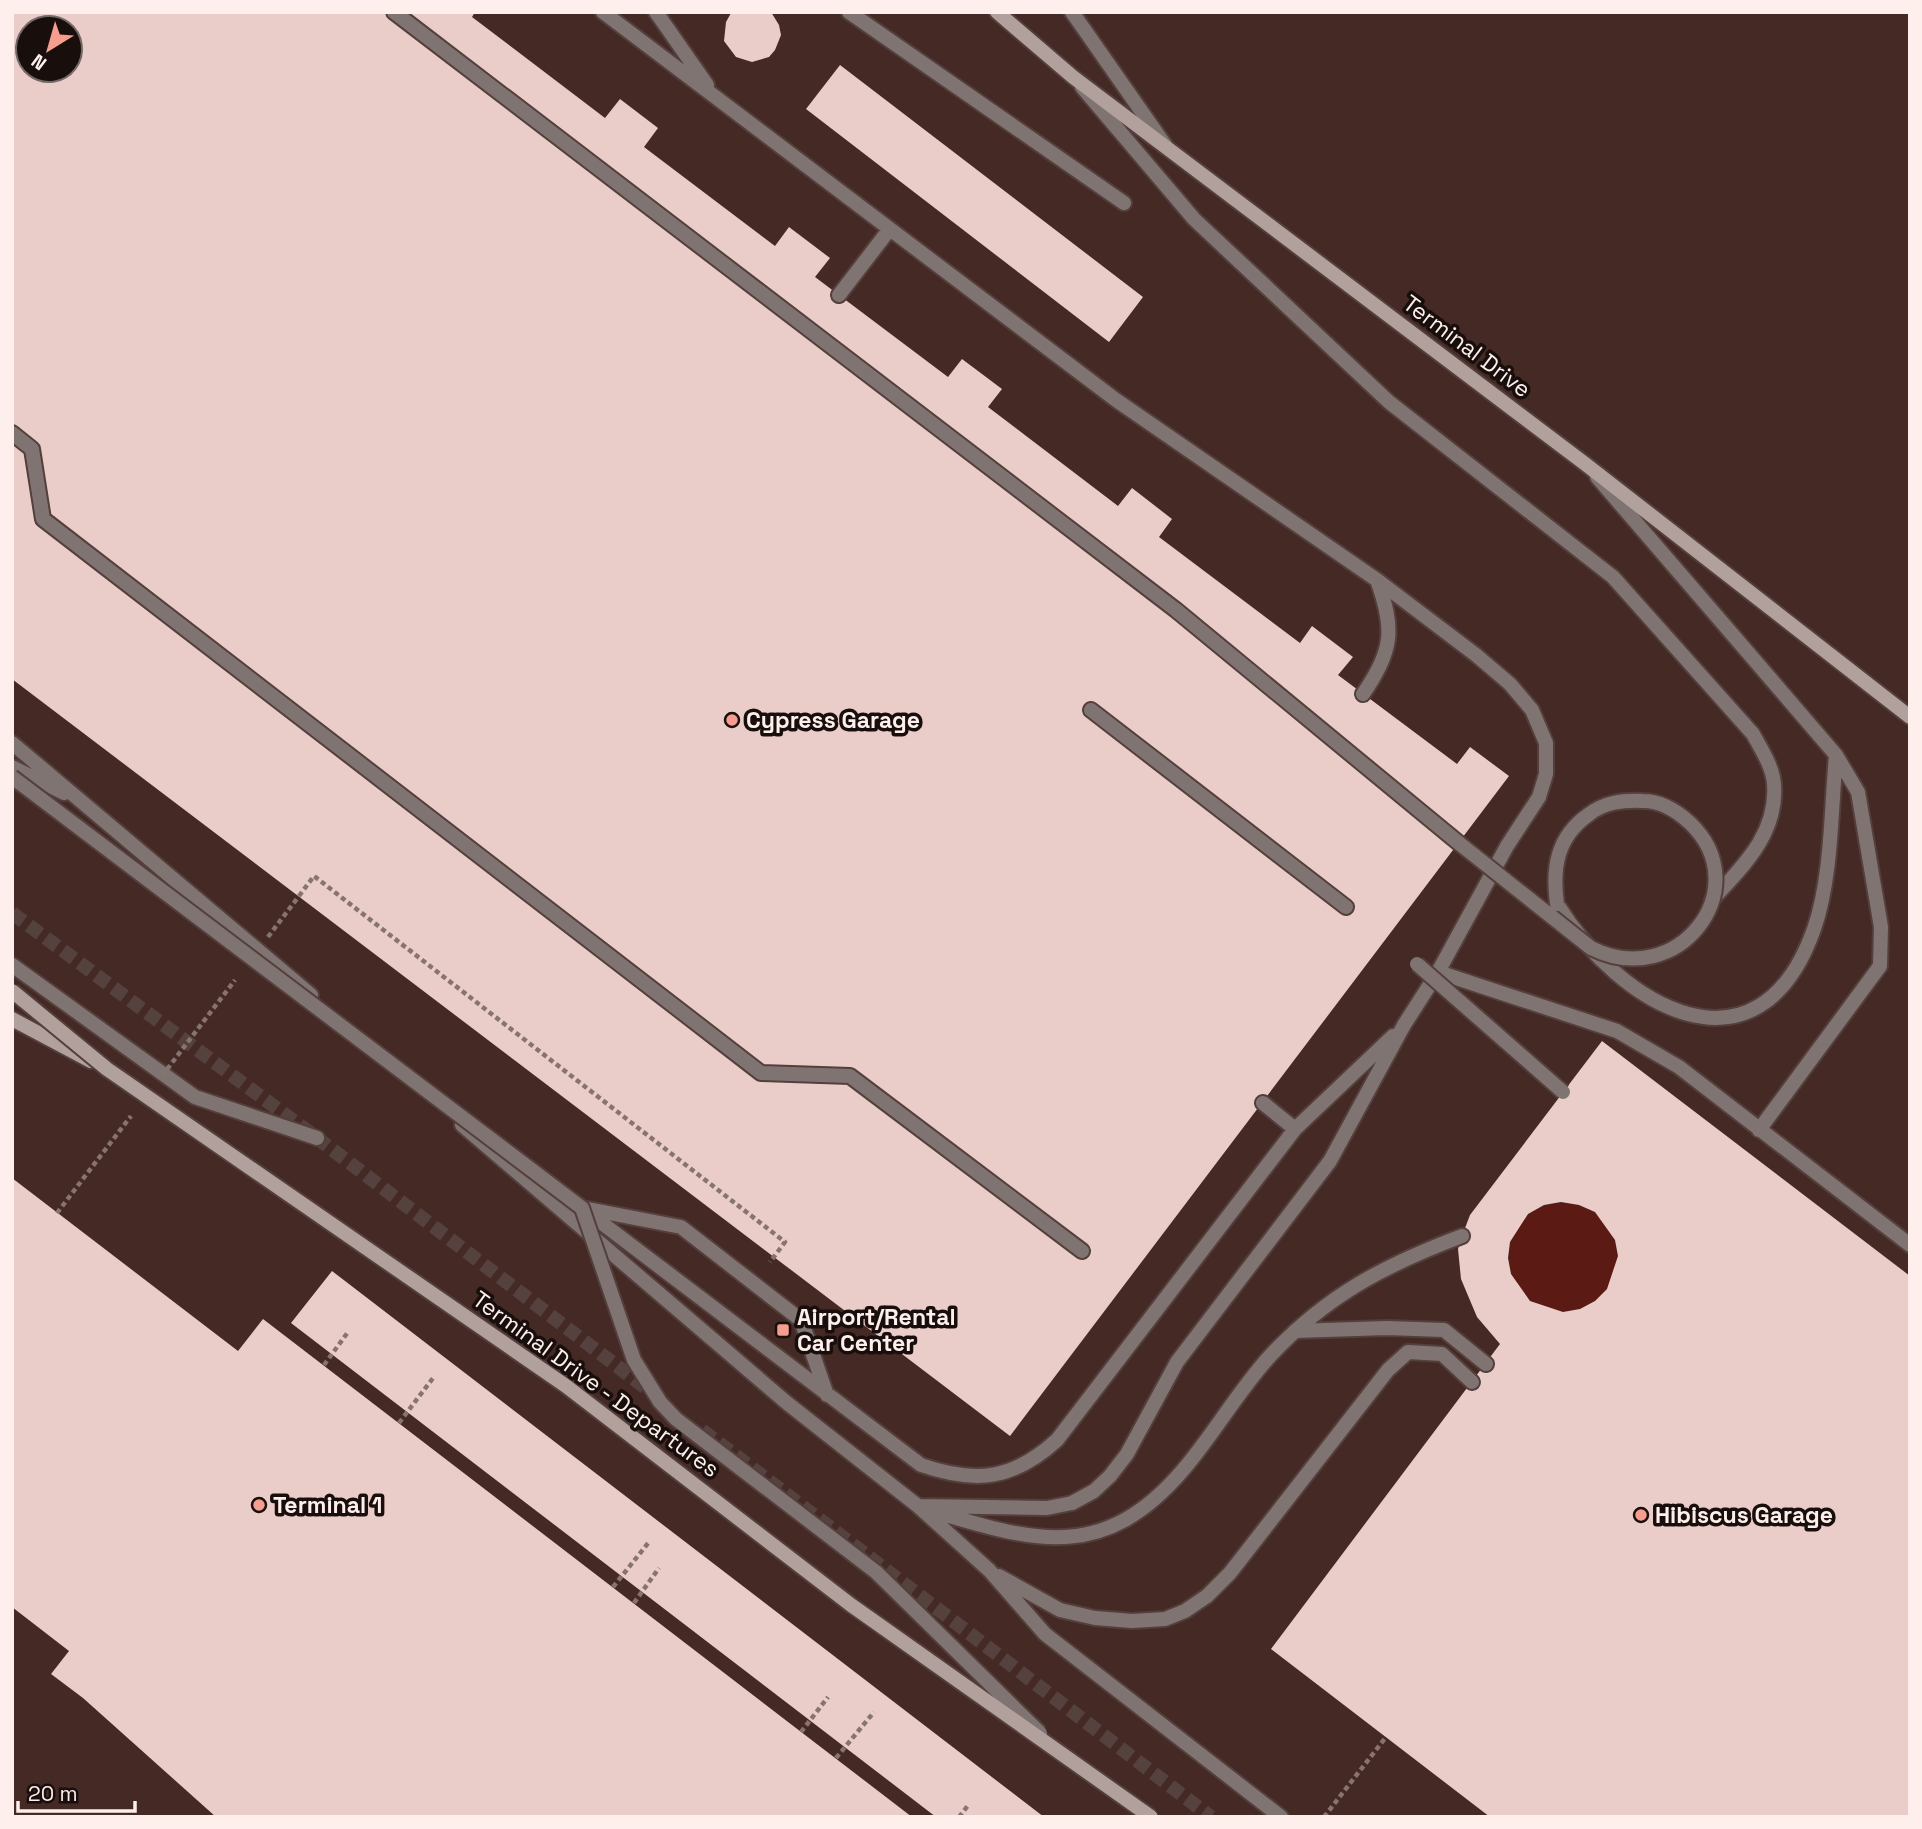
<svg xmlns="http://www.w3.org/2000/svg" width="1922" height="1829" font-family="'Space Grotesk',sans-serif">
<rect width="100%" height="100%" fill="#37221f"/>
<path fill="#452925" fill-rule="evenodd" d="M12,12H1910V1817H12ZM28,28H70V70H28Z"/>
<path fill="#5b1a14" d="M1509 1257a54 54 0 1 1 108 0a54 54 0 1 1-108 0Z"/>
<path fill="#eacdc8" fill-rule="evenodd" d="M12,12H475L472,17L605,118L620,99L658,128L644,147L775,246L789,227L830,258L815,277L948,377L962,359L1002,389L988,407L1118,506L1132,488L1172,519L1159,537L1300,643L1312,626L1353,657L1338,675L1457,764L1470,747L1509,776L1010,1436L12,679ZM28,28H70V70H28Z
M771,12L779,25L781,35L775,50L769,57L752,62L736,57L724,41L726,22L731,13Z
M840,65L1143,297L1109,342L806,109Z
M1602,1041L1910,1276V1817H1490L1271,1649L1500,1344L1477,1317L1461,1279L1458,1249L1462,1236L1470,1215ZM1561,1202L1579,1205L1595,1212L1615,1240L1618,1256L1607,1289L1595,1301L1580,1309L1563,1312L1530,1301L1511,1274L1508,1258L1510,1242L1528,1214L1544,1205Z
M12,1178L238,1351L263,1319L912,1817H216L83,1698L51,1674L69,1651L12,1607Z
M332,1271L1044,1817H936L291,1323Z"/>
<g fill="none" stroke-linecap="round" stroke-linejoin="round">
<path stroke="#55413e" stroke-width="14" stroke-dasharray="14 7" stroke-linecap="butt" d="M12,913L317,1138L655,1395
M702,1430L1211,1817"/>
<g stroke="#533f3c" stroke-width="18">
<path id="lane" d="M394,12L1176,610L1460,844
M603,12L1116,400L1377,580L1476,655L1510,684L1532,710L1546,743V774L1539,797L1507,846L1438,972L1404,1025L1330,1161L1177,1362L1127,1454L1110,1476L1094,1491L1072,1503L1047,1508L918,1506
M656,12L707,85
M1082,87L1194,219L1389,402L1613,577L1753,734C1761,749 1773,767 1774,784C1778,834 1742,867 1712,900
M839,295L889,230
M12,433L32,449L43,519L761,1073L850,1076L1082,1251
M1363,694C1393,651 1395,629 1377,580
M1091,710L1346,907
M12,743L311,995
M12,767L64,793
M1557,904C1620,1006 1758,1087 1814,929C1832,878 1831,808 1836,755L1597,477
M12,965L195,1097L317,1138
M1438,972L1617,1031L1679,1067L1910,1245
M1263,1103L1295,1129
M462,1125L787,1403L918,1506L989,1570L1045,1634L1281,1817
M1759,1130L1880,966L1881,927L1858,792L1836,755
M582,1208L921,1465C976,1484 1013,1480 1057,1440L1295,1129L1393,1036
M588,1209L681,1227L801,1320L827,1395
M1295,1331L1387,1328L1444,1330L1486,1364
M936,1512C1038,1543 1105,1561 1183,1470C1214,1434 1238,1391 1270,1356C1327,1295 1385,1265 1462,1236
M999,1576L1060,1610L1095,1618L1132,1621L1165,1619L1185,1611L1207,1596L1230,1573L1388,1370L1408,1352L1442,1354L1472,1382"/>
</g>
<g stroke="#533f3c" stroke-width="18">
<path id="street" d="M849,12L1124,203
M1072,12L1165,145"/>
</g>
<g stroke="#533f3c" stroke-width="18">
<path id="secondary" d="M997,12L1073,77L1584,463L1910,717
M12,1019L91,1061"/>
</g>
<path stroke="#877471" stroke-width="4.5" stroke-dasharray="5 3.5" stroke-linecap="butt" d="M299,896L314,876L785,1242L770,1262
M324,1365L348,1332
M399,1423L433,1378
M613,1587L649,1542
M634,1603L659,1568
M801,1732L828,1697
M836,1758L874,1712
M959,1817L969,1804
M1324,1817L1386,1737"/>
<use href="#lane" stroke="#807472" stroke-width="14"/>
<use href="#street" stroke="#807472" stroke-width="14"/>
<use href="#secondary" stroke="#b2a09c" stroke-width="14"/>
<g stroke="#533f3c" stroke-width="18" stroke-linecap="butt">
<path id="lane-bridge" d="M12,777L582,1208L634,1360L660,1402L676,1419L876,1572L1040,1733
M1460,844L1591,948C1678,992 1758,888 1690,823C1677,811 1661,801 1643,801C1623,800 1604,802 1588,815C1557,837 1552,868 1557,904
M1417,964L1563,1092"/>
</g>
<g stroke="#533f3c" stroke-width="18" stroke-linecap="butt">
<path id="secondary-bridge" d="M12,991L107,1069L566,1386L851,1605L1151,1817"/>
</g>
<path stroke="#877471" stroke-width="4.5" stroke-dasharray="5 3.5" stroke-linecap="butt" d="M268,937L299,896
M162,1076L235,980
M57,1213L131,1116"/>
<use href="#lane-bridge" stroke="#807472" stroke-width="14"/>
<use href="#secondary-bridge" stroke="#b2a09c" stroke-width="14"/>
</g>
<g fill="#f59d8f" stroke="#180f0d" stroke-width="2.5">
<circle cx="732" cy="720" r="7"/>
<rect x="776" y="1323" width="14" height="14" rx="3.5"/>
<circle cx="259" cy="1505" r="7"/>
<circle cx="1641" cy="1515" r="7"/>
</g>
<g text-anchor="middle" dominant-baseline="central" stroke-width="7" stroke-linejoin="round" paint-order="stroke">
<g font-size="23" fill="#feefec" stroke="#180f0d">
<text transform="translate(1467 346) rotate(37)">Terminal Drive</text>
<text transform="translate(596 1384) rotate(36)">Terminal Drive - Departures</text>
</g>
<g font-size="23" font-weight="bold" fill="#feefec" stroke="#180f0d" text-anchor="start">
<text x="746" y="720">Cypress Garage</text>
<text x="797" y="1317">Airport/Rental<tspan x="797" dy="26">Car Center</tspan></text>
<text x="273" y="1505">Terminal 1</text>
<text x="1655" y="1515">Hibiscus Garage</text>
</g>
</g>
<rect width="1922" height="1829" fill="none" stroke="#feefec" stroke-width="28"/>
<g transform="translate(49 49) rotate(217)"><circle r="33" fill="#180f0d" stroke="#746966" stroke-width="2"/>
<path d="M0-5L12 26L0 18L-12 26Z" fill="#f59d8f"/>
<text y="-10" font-size="19" font-weight="bold" text-anchor="middle" fill="#feefec">N</text>
</g>
<path d="M18 1801v10h117v-10" fill="none" stroke="#feefec" stroke-width="3.5"/>
<text x="28" y="1801" font-size="21" fill="#feefec" stroke="#180f0d" stroke-width="5" paint-order="stroke">20 m</text>
</svg>
